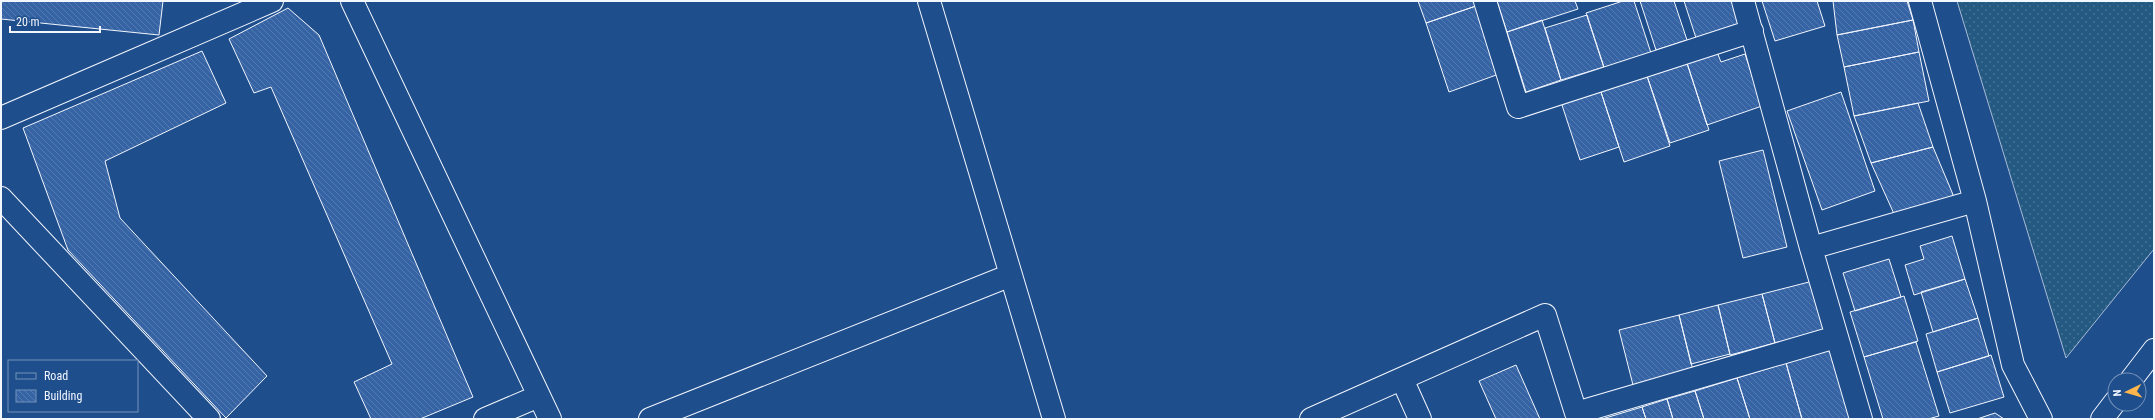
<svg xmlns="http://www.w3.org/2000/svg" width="2155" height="420" font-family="'Roboto Condensed',sans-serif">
<defs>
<pattern id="grass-dots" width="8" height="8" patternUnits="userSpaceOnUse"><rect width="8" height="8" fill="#245a82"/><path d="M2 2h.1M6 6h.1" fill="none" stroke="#447295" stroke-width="1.8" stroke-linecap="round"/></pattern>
<pattern id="building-back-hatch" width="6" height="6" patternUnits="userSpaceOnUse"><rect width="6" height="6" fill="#3563a3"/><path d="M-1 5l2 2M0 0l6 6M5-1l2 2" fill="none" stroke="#537ab1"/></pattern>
</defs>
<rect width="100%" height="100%" fill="#1f4e8c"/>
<path fill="url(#grass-dots)" stroke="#a8bbd7" d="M1957,1H2154V249L2066,358Z"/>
<path fill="url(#building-back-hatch)" stroke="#f2f6ff" d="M1,1H163L159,35L1,19Z
M1418,1H1476V6L1426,23Z
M1497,1H1575L1578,9L1507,32Z
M1623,1H1634L1652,56L1605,71L1586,13Z
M1640,1H1674L1687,40L1656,50Z
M1684,1H1733L1741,23L1696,38Z
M1762,1H1817L1825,26L1775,41Z
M1833,1H1907L1913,20L1837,35Z
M1476,6L1499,74L1449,92L1426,23Z
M288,8L319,35L473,397L420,419H371L354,382L392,364L271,87L254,93L229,39Z
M1587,15L1604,67L1561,80L1545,28Z
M1542,20L1561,80L1526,92L1507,32Z
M1913,20L1919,52L1844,67L1837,35Z
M1715,47L1721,62L1745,54L1762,106L1707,125L1685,57Z
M202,51L226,103L105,161L120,218L267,376L226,418L68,250L23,128Z
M1919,52L1929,101L1854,116L1844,67Z
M1685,57L1709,130L1670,143L1645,70Z
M1645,70L1670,146L1624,162L1599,86Z
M1599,86L1619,147L1580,160L1560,99Z
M1841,92L1875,191L1822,210L1787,111Z
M1918,103L1933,147L1871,163L1854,116Z
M1933,147L1954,197L1895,216L1871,163Z
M1763,150L1787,247L1743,258L1719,161Z
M1952,236L1965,279L1914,295L1905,265L1924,259L1920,246Z
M1889,259L1901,297L1855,311L1843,273Z
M1965,279L1978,318L1933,332L1921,292Z
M1813,281L1825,330L1775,343L1762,294Z
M1762,294L1775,343L1730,355L1718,305Z
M1904,296L1918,341L1864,357L1850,312Z
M1718,305L1730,354L1691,364L1679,315Z
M1679,315L1693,370L1633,385L1619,330Z
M1978,318L1989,356L1937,372L1926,334Z
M1916,342L1939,416L1928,419H1883L1864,357Z
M1833,349L1853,419H1802L1786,363Z
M1991,355L2004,397L1950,413L1937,372Z
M1786,363L1802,419H1750L1737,378Z
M1516,365L1540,419H1496L1479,381Z
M1737,378L1750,419H1704L1695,391Z
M1695,391L1704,419H1673L1667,399Z
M1667,399L1673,419H1646L1642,407Z
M1642,407L1646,419H1602Z
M1995,413L2004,419H1977Z"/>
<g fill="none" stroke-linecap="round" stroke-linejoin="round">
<g stroke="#f2f6ff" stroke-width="24">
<path id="minor" d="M352,1L550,419
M929,1L1054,419
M1485,1L1518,107L1752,31
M1743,1L1811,248L1861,419
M1920,1L1975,201L2013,365L2041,419
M1,118L272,1
M1,198L209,419
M1811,248L1975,201
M1402,379L1420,419
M485,419L539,396
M650,419L1011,275
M1311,419L1545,315L1576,413L1836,337"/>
</g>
<g stroke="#f2f6ff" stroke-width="24">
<path id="major" d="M2131,380L2154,350
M2102,419L2115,402"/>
</g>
<use href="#minor" stroke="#1f4e8c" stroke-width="22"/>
<use href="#major" stroke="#1f4e8c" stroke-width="22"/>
</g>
<rect width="2155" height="420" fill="none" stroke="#f2f6ff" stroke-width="4"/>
<rect x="8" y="360" width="130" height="52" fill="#1f4e8c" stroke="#7391ba"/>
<rect x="16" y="373" width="20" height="6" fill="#1f4e8c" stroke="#7391ba"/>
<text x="44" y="380" font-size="12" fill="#f2f6ff">Road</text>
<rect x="16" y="390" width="20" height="12" fill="url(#building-back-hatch)" stroke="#7391ba"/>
<text x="44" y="400" font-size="12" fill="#f2f6ff">Building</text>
<g transform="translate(2127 392) rotate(265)"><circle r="19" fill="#1f4e8c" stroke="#7391ba"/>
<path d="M0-3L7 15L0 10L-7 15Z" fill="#ffb74d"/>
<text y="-6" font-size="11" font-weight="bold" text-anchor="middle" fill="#f2f6ff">N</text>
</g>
<path d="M10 26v6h90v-6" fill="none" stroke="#f2f6ff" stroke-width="2"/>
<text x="16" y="26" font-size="12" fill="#f2f6ff" stroke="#1f4e8c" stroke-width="3" paint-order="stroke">20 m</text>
</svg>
